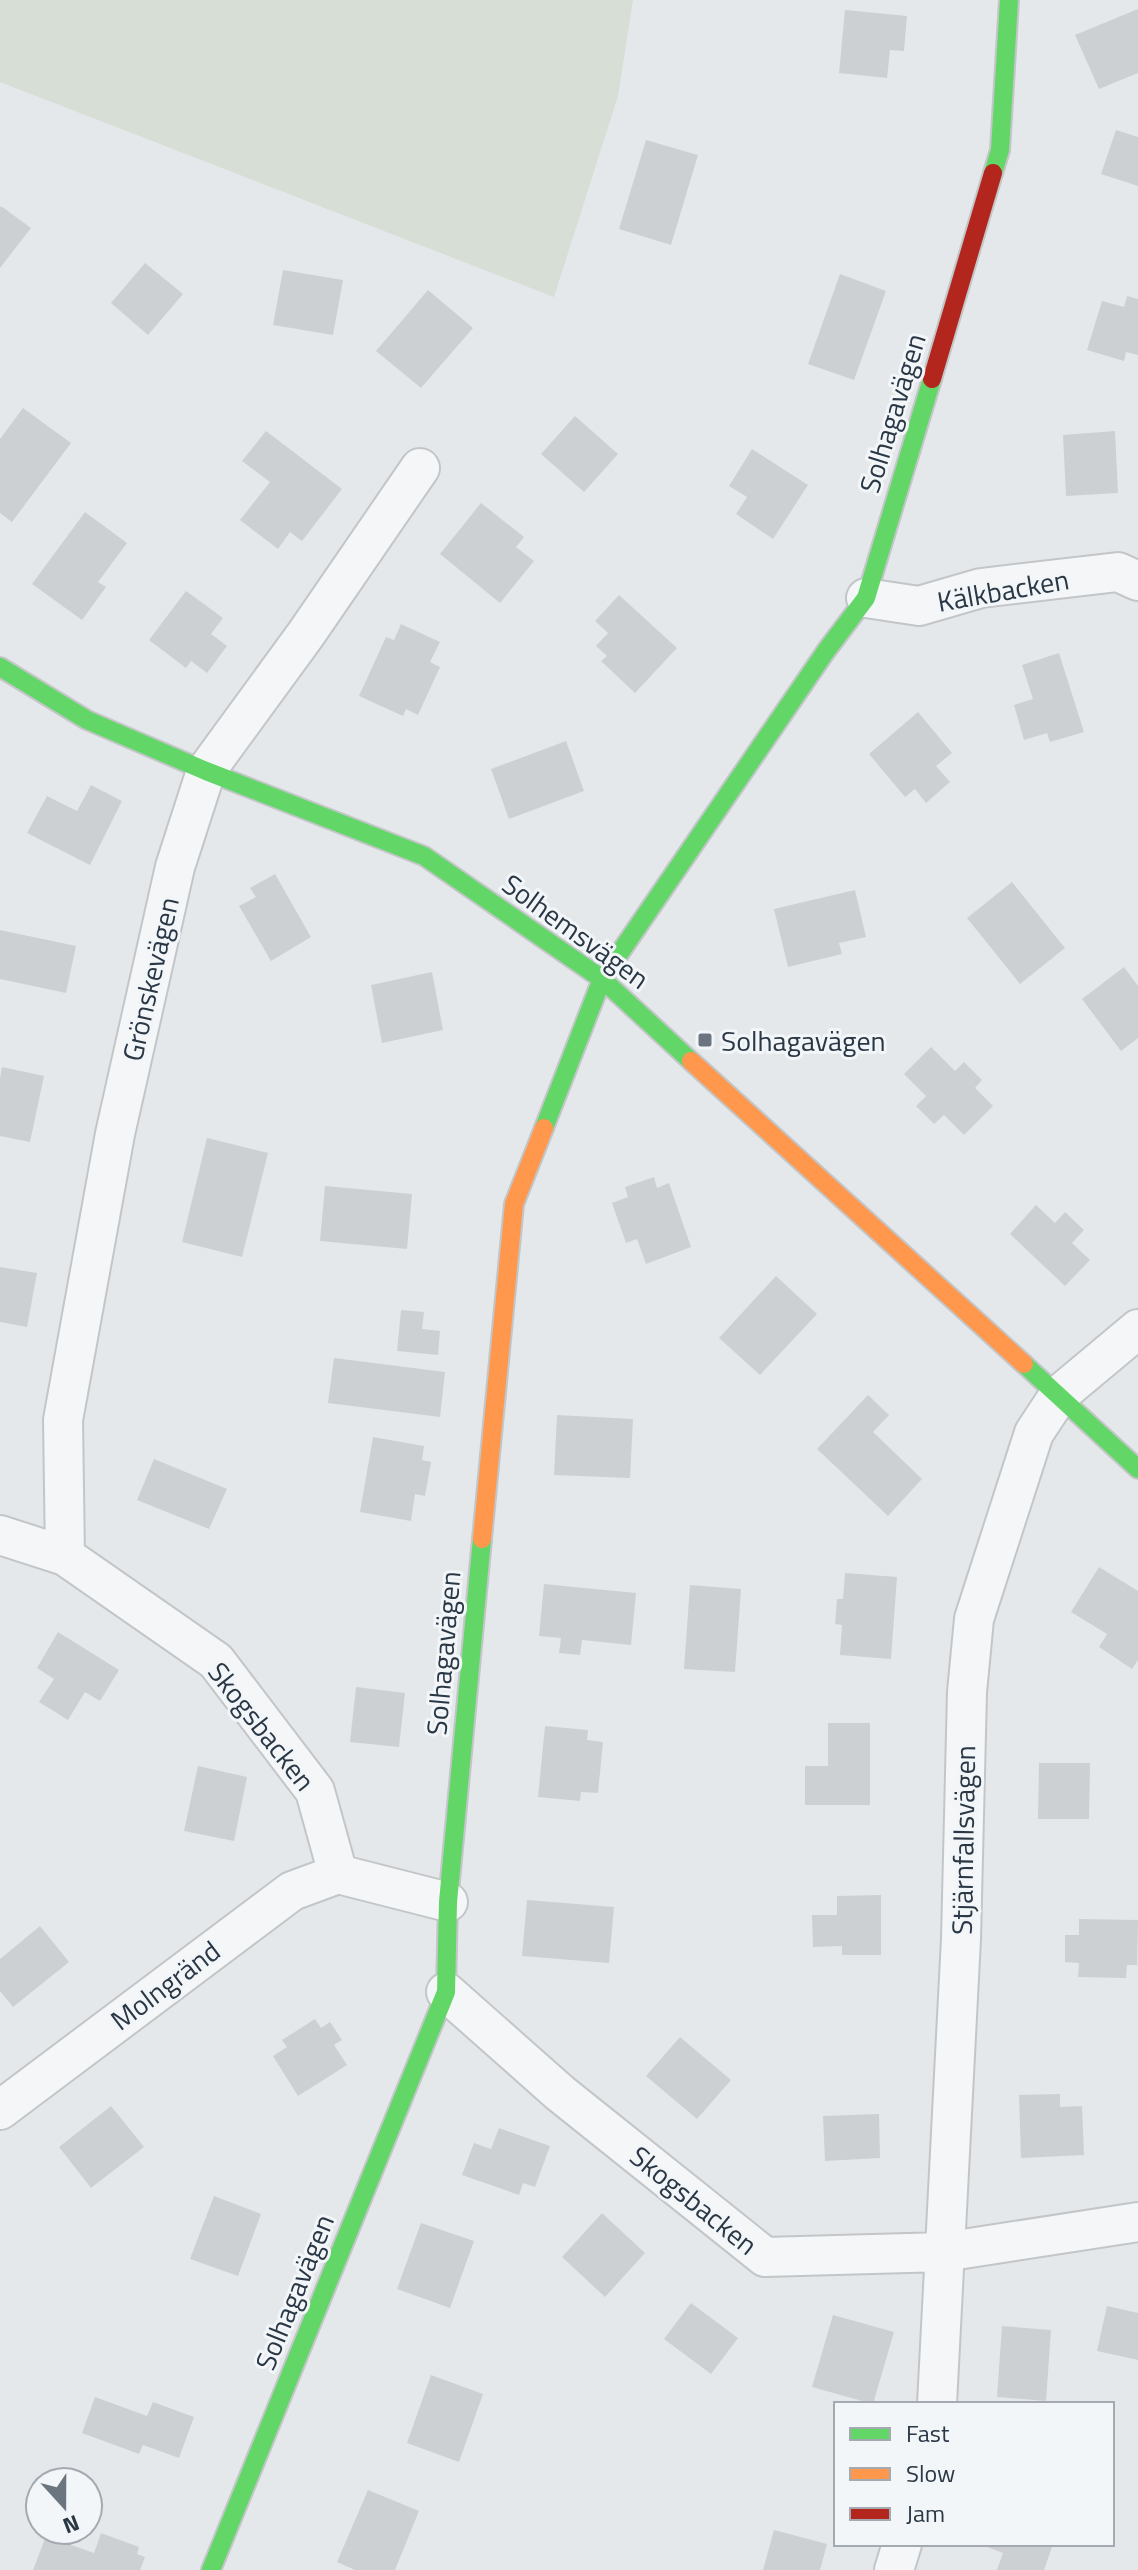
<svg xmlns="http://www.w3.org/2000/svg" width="1138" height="2570" font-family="'Titillium Web',sans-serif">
<rect width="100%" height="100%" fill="#e5e8ea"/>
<path fill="#d7ded5" d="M0,0H633L618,96L554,297L0,82Z"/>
<path fill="#cdd0d3" d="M1138,9V73L1099,89L1075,35Z
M845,10L907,16L904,51L890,50L887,78L839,73Z
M1116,130L1138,137V186L1101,174Z
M646,140L698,155L671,245L619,229Z
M1,206L31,228L0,268V208Z
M145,263L183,294L148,335L111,303Z
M283,270L343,280L333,335L273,325Z
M840,274L886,291L854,380L808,364Z
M428,290L473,328L421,388L376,351Z
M1127,296L1138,299V355L1126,352L1124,361L1087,350L1102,301L1124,307Z
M23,408L71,443L12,522L0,513V439Z
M575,416L618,454L584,492L541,454Z
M266,431L342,489L302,541L290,532L278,549L240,520L270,482L242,461Z
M1115,431L1118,493L1066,496L1063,435Z
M752,449L808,485L773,539L736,514L747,497L729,486Z
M481,503L524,537L516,547L534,561L500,603L440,554Z
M85,512L127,543L98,582L106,587L82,620L32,584Z
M186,591L223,618L211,634L227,646L207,673L191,661L186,668L149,640Z
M619,595L677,648L635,693L601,661L607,656L596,646L608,633L595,621Z
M401,624L440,642L430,662L440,667L418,715L406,709L403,716L359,696L386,637L394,640Z
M1059,653L1084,732L1050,742L1047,733L1024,740L1014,705L1033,699L1022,665Z
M918,712L952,753L936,766L950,782L926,803L915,789L905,797L869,754Z
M566,741L584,791L509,819L491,769Z
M91,785L122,801L90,865L27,833L47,796L77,811Z
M275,874L311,937L271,961L239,906L256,897L250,888Z
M1012,882L1065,948L1020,984L967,918Z
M855,890L866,937L839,943L842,954L788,967L774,909Z
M0,930L76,946L66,993L0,979Z
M1124,967L1138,986V1038L1121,1051L1082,999Z
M432,972L443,1030L382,1043L371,985Z
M931,1047L955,1071L964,1062L982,1080L975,1088L993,1106L964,1135L944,1115L934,1124L916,1106L926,1096L904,1074Z
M2,1067L44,1076L30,1142L0,1136V1078Z
M207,1138L268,1153L242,1257L182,1242Z
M654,1177L657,1188L669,1183L691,1247L646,1264L637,1239L626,1243L612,1203L628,1197L625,1187Z
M325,1186L412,1194L407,1249L320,1241Z
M1036,1205L1055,1223L1065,1212L1084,1230L1072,1243L1090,1260L1065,1286L1010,1234Z
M0,1267L37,1273L27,1327L0,1322Z
M776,1276L817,1314L760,1375L719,1338Z
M401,1310L424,1312L422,1329L440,1331L438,1355L397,1351Z
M334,1358L445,1372L440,1417L328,1403Z
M868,1395L889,1415L873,1432L922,1479L888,1516L817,1449Z
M557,1415L633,1419L630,1478L554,1475Z
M373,1437L424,1446L422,1460L431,1462L425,1496L415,1494L411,1521L360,1512Z
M154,1459L227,1489L209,1529L137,1500Z
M1099,1567L1138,1591V1660L1132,1669L1099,1647L1107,1634L1071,1612Z
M845,1573L897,1577L891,1659L840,1655L842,1625L835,1624L837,1599H843Z
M544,1584L636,1593L631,1645L582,1640L580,1655L559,1653L561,1638L539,1636Z
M690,1585L741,1589L735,1672L684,1669Z
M58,1632L119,1670L100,1701L85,1692L68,1720L39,1702L54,1679L37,1668Z
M356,1687L405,1693L399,1747L350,1742Z
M828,1723H870V1805H805V1766H828Z
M545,1726L588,1730L587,1740L603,1742L598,1793L581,1792L580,1801L538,1797Z
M1039,1763H1090L1089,1819H1038Z
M198,1766L247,1777L234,1841L184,1831Z
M881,1895V1955H842V1946L813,1947L812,1915H837V1896Z
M527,1900L614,1907L609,1963L522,1956Z
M1079,1919L1138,1920L1137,1965H1127L1126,1978L1078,1977L1079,1963L1065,1962V1935H1079Z
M40,1926L69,1962L13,2007L0,1991V1959Z
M315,2019L321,2028L330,2022L342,2040L334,2045L347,2065L298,2096L273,2056L287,2047L282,2040Z
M680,2037L731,2080L697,2119L646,2076Z
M1060,2094V2107L1082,2106L1084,2155L1021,2158L1019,2095Z
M111,2106L144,2147L91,2188L59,2147Z
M879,2114L880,2158L825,2161L823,2116Z
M499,2128L550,2146L535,2187L523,2183L519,2195L462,2175L474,2143L491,2149Z
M214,2196L261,2214L238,2276L190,2259Z
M602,2213L645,2253L605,2297L562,2257Z
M421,2223L474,2241L450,2308L397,2289Z
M691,2303L738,2338L711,2374L664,2339Z
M1107,2306L1138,2313V2360L1097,2351Z
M833,2315L894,2332L873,2404L812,2387Z
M1002,2326L1051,2330L1046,2401L997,2397Z
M431,2375L483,2394L459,2462L407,2443Z
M95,2397L147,2416L153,2402L194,2417L179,2458L143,2445L139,2454L82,2433Z
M368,2490L419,2511L395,2570H355L337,2562Z
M774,2530L827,2544L820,2570H763Z
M101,2533L139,2547L137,2554L145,2557L140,2570H33L46,2536L94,2553Z
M979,2544H1053L1044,2570H997L1003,2553Z"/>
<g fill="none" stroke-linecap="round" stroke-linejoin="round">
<g stroke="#c3c6c8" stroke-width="42">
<path id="street" d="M866,598L919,606L981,588L1118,572L1138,581
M0,1535L65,1556L216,1661L315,1791L338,1874L448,1902
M65,1556L63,1420L115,1134L175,867L206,771L306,634L420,468
M446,1992L560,2093L765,2257L944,2252L1138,2222
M0,2110L292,1891L338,1874
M937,2404L961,1939L967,1692L974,1619L1034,1433L1059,1395L1138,1329
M894,2570L902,2544"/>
</g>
<g stroke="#c3c6c8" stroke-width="22">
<path id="fast" d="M993,173L1000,150L1009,0
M0,667L87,720L206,771L424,856L602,979L691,1061
M544,1128L602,979L826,651L866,598L932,379
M1024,1364L1138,1469
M211,2570L446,1992L448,1902L482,1539"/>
</g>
<g stroke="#c3c6c8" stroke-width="22">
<path id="slow" d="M691,1061L1024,1364
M482,1539L514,1204L544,1128"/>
</g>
<g stroke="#c3c6c8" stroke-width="22">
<path id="jam" d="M932,379L993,173"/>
</g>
<use href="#street" stroke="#f4f6f7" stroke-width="38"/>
<use href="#fast" stroke="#63d668" stroke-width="18"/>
<use href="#slow" stroke="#ff974d" stroke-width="18"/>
<use href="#jam" stroke="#b3261e" stroke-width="18"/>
</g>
<rect fill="#6b757f" stroke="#f3f6f9" stroke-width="3" x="697" y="1032" width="16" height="16" rx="4"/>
<g text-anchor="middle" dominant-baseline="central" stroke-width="6" stroke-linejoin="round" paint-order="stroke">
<g font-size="28" fill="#2a3745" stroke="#f3f6f9">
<text transform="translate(892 413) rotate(-73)">Solhagavägen</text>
<text transform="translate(1003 590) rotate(-10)">Kälkbacken</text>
<text transform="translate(576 931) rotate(36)">Solhemsvägen</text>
<text transform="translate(150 979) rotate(-77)">Grönskevägen</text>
<text transform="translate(443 1653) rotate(-85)">Solhagavägen</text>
<text transform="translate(262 1726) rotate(52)">Skogsbacken</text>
<text transform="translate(963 1840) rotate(-89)">Stjärnfallsvägen</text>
<text transform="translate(165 1985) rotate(-37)">Molngränd</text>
<text transform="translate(694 2200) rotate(39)">Skogsbacken</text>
<text transform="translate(294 2292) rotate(-68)">Solhagavägen</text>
</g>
<g font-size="28" fill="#2a3745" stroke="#f3f6f9" text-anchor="start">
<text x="721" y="1040">Solhagavägen</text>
</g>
</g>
<rect x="834" y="2402" width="280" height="144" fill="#f3f6f9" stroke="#a3aab1" stroke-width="2"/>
<rect x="850" y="2428" width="40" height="12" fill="#63d668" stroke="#a3aab1" stroke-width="2"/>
<text x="906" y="2442" font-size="24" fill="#2a3745">Fast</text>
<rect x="850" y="2468" width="40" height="12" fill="#ff974d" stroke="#a3aab1" stroke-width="2"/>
<text x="906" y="2482" font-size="24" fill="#2a3745">Slow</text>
<rect x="850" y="2508" width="40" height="12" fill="#b3261e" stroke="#a3aab1" stroke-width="2"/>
<text x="906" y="2522" font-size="24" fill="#2a3745">Jam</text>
<g transform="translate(64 2506) rotate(159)"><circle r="38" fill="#f3f6f9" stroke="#a3aab1" stroke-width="2"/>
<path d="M0-6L14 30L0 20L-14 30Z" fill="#6b757f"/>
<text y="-12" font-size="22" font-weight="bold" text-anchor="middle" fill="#2a3745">N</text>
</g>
</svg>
